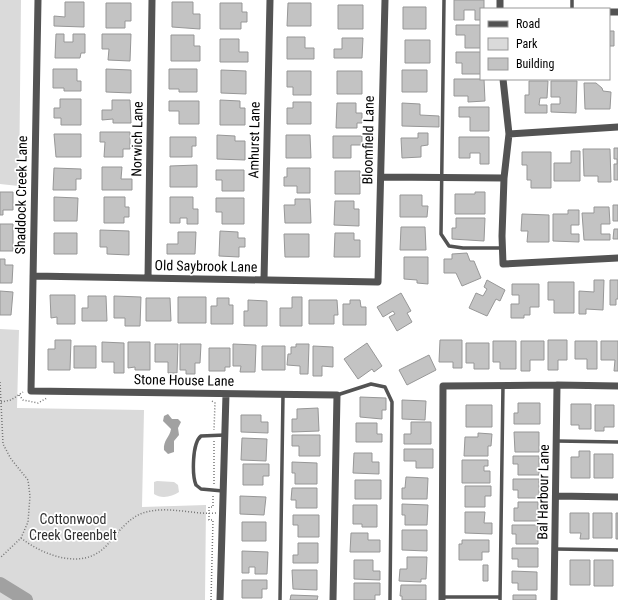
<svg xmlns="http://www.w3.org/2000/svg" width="618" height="600" font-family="'Roboto Condensed',sans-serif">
<rect width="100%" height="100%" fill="#fff"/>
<path fill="#dadada" d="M0,0H21L19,186L0,184Z
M0,329L19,330L17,408L144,410L142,507L206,505L205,600H0Z
M157,481L174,482L178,485L179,492C172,497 161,499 154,494V482Z"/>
<path fill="#a1a1a1" d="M168,414L172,419H178L181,422L178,428L179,435L174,441V452L168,454L164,450C163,440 170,437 171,429L163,421L164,416Z"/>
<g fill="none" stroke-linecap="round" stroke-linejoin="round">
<path stroke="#a1a1a1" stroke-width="14" d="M0,584L26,600"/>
</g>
<path fill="#c3c3c3" stroke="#979797" d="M454,0H484V9H481V20H475V10H464V20H454Z
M65,2H84V27L54,26V16L65,17Z
M172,2H193V14H200V29L172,27Z
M106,3H131V21H125V28H106Z
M220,3H242V12H247V22H241V29H220Z
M288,3H311V26H287Z
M338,5H363V29H338Z
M403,7H426V29H403Z
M456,25H481V48H465V35H456Z
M609,31H614V46H609Z
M56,34H64V42H73V34H85V53H81L80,58H55Z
M102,34H131L130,61L108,60L109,49H102Z
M171,35H194V46H200V61H171Z
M287,37H305V48H314V59H287Z
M342,38H363L362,58H334V49H342Z
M220,39H239V52H248V62H220Z
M405,40H430V63H405Z
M456,52H481V74H462V63H456Z
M53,69H77V81H81V91H64V88H53Z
M106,69L131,70V93L106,92Z
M169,69H197V92H179V89H169Z
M221,70L246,71V94L221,93Z
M402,70H427V92H402Z
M287,71H311V95H293V87H287Z
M337,71H362V94H337Z
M454,79H484L485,101L468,102V96H454Z
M529,81H548L547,98H540L539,105H547V113H525V95H529Z
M551,81H577L576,113L551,112V104H560V97H551Z
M584,83H596L602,88L603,91L611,92L610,109H585Z
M60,99H81V125H61V118H54V108H60Z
M112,100H130L131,123H113V119L102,120V110H112Z
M220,100L240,101V108H245V125H220Z
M169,101H199V124H179V111H169Z
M293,102H311V124H287V108H293Z
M337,103H356V113H362V123H357V128H336Z
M402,103L420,104V115L439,116V127L402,126Z
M459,107H489V131H470V117H459Z
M100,132H130V149H123V157H104L105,142H100Z
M418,133H428V145L421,146V157L402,158L401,138H418Z
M54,134H81V157H56Z
M217,135L235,136V141H245V160L217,159Z
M286,135H310L311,158H286Z
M333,136H362V145H351V158H333Z
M170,137H196V146H192V157H170Z
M459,137H489V164H480V153H470V158H459Z
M614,148H618V180H614V164H617V159H614Z
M583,149H610L611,182H598V176H584Z
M571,151H580V181H554V163H571Z
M522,152H551V188H531V180H527V165H522Z
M197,165V187H170V166Z
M102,167H122L121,179H132V190H102Z
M54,168L81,169V179H76V190H53Z
M287,168H310V193H297V186H284V177H287Z
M216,170H244V191H222V180H216Z
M335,171H360V194H335Z
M0,192H13V210H3V215H0Z
M475,192H485V214H455V194H475Z
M400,195H422V206H428L427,217H400Z
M54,197L78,198L77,221H54Z
M104,197H125V207H129V217H124V223H104Z
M170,197H193V209H198V224H187V218H180V223H170Z
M216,198H244V224H222V212H216Z
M295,199H310L311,223H285L284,205H295Z
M335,201H354V209H359V226L334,225Z
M613,205H618V221H613Z
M594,207H609L610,224H601V234H610V240H584L582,213H594Z
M568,210H579V225H571V234H579V242L553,241V214H568Z
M522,214L549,215V242H527L528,231H521Z
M456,218H485L484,241L452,239V228H456Z
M0,224H13V251H0Z
M401,227H425L426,250H400Z
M614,229H618V239H613Z
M100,230L129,231V255L107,254V247H100Z
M220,231L238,232V238H245V247H239V257L219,256Z
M178,232H196L195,254H167V244H178Z
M54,233H77V254H54Z
M335,233H354V240H360V257H334Z
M284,234H309V257H285Z
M467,253L470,261H474L481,278L462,286L456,273H444V259H452V254Z
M404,257H428V284L417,283V280L404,279Z
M0,259H5V265H13L12,283H0Z
M487,280L505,290L500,301L496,299L487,316L469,308L476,293L483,296L487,289L484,287Z
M594,280H604L603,310L586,309V314H579V291L594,292Z
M610,280H618V299H616V305H610Z
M548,282H574V313H554V300H548Z
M512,284H539V307H530V315H524V318H511V304H519V295H512Z
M0,291L13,292L11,315H0Z
M401,293L411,311L407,313L412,322L397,331L389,317L395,314L393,311L383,317L377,307Z
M50,295H75V324H57V317L51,318Z
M88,296H106L107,321H82V308H88Z
M114,296L141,297L140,326H125V318H114Z
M178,297H206V323H178Z
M292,297H302V326H280V308H292Z
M146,298H170L171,321H146Z
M217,298H229V305H233V324H211V306H217Z
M248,300L267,301V326H244V311H248Z
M309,300H337L338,315H334V324H309Z
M350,300H360L361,307H366V325H343V304H350Z
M55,340H71L70,370H48V349H55Z
M440,340H462V368H453V362H439Z
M548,340H567V360H558V370H548Z
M493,341H516V369H500V362H493Z
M521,341H544V360H530V371H521Z
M575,341H597V369H587V359H575Z
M601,341H618V371H614L615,360H601Z
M102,342L124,343V373H114V362H102Z
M128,342H150V370H135V367L128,368Z
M367,343L382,366L374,372L372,369L358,379L344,359Z
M466,343H489V369H474V363H466Z
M155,344H178L177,373H168V362H155Z
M180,344H201L200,363H195V374H186V370H180Z
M233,344L256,345L255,372H240L241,366H233Z
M296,344H309L308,374H300V366L287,365L288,354H291V347H296Z
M74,346H96V368H74Z
M262,346H285V370H262Z
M313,346L333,347V367L322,366V376H313Z
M209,348H230V367H225V371H209Z
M429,355L436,370L407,385L399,370Z
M360,397L386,398V410H382V419L360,417Z
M402,400L426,401L425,420L402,419Z
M518,403H540V424H514V413H518Z
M571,404H591V429H579V425H571Z
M466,405H492V427H466Z
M595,405H614V427H604V431H595Z
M318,408L319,431L292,432V419H297V409Z
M241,415H261V422H268V433L241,432Z
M411,422H431V444H404V434H411Z
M356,423H377V434H382V442H356Z
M514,432H539V452H515Z
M478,433L492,434L491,446H488V456H464L465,437H478Z
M292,435H320V456H299V446H292Z
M242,438L267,439L266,461L241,460Z
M404,449H433V468H416V461H404Z
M579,451H590V478H571V457H579Z
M354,453H372V462H379V474L353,473Z
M594,454H613V478H594Z
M513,456H539V475H518V464H513Z
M462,460H488V466H484V471H490V483H462Z
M292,462L317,463V484H295V473H292Z
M243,464H269V476H263V485H243Z
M406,477L428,478L427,499H402V488H405Z
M513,479H539V498H518V490H513Z
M355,480H381V499H355Z
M465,486H491V496H485V507H465Z
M292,488H317V508H296V500H291Z
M240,496L266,497L264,515L240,514Z
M518,502H538V521H514V508H518Z
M402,504L428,505L427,525H405V515H402Z
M353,505H377V527H362V524H353Z
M465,512H485L484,523H492V534L465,533Z
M570,513H589V539H580L581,533H570Z
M593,513H612V538H593Z
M616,513H618V539H616Z
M293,515H319V537H298V525H293Z
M242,522H266V541H242Z
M512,525H538V544H516V534H512Z
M402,530H427V551L402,550Z
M351,533H368V540H380V552H350Z
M462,540H489V552H482V560H459V544H462Z
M298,543H318V563H293V555H298Z
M512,548H538V567H518V559H512Z
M242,551L268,552L267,574H255V567H249V573H242Z
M407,557H427L426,579H421V582L399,581L400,569H407Z
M354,560H373V571H380V580L354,579Z
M570,560H590V585H570Z
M594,560H613V586H594Z
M483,565H488V581H483Z
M292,570H317V590L293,589Z
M512,571L537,572V590H518V583H512Z
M242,580H267V589H262V598H242Z
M354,583H380V595H375V600H354Z
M401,585H426V600H402V596H400Z
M291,595L318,596L317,600H290Z
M513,595H536V600H513Z"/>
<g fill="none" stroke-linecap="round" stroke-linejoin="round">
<path stroke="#757575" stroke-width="1.5" stroke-dasharray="1 2" stroke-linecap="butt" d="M0,382L3,444L11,459L28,480L30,496L28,522L21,538L0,558
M19,395L23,400L38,403L47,398
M212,401L215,403L214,430
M1,402L11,400L23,392
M214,484V440
M21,538C44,556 84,571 107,545C117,534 128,518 143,513C168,505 192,515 216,513
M211,600L213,520H209V507H213V496"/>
<path stroke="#535353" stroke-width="3.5" d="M444,0L441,234L449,246L463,248H502
M572,0V9
M337,395L371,384L385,387L392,402L390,600
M556,441L618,442
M223,491L201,489L196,485C192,475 192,443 201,436L225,435
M555,549L618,550
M442,597H500
M280,600L283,395
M500,600L503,385"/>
<path stroke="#535353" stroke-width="7" d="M38,0L31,391L337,395L333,600
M500,9V0
M609,12H618
M503,79L509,134L504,178L502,236L503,264L618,258
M509,134L618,127
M381,177L504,178
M33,276L378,282L385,0
M148,278L152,0
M264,280L270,0
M556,496L618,497
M220,600L226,394
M442,600L443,386L557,385L618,386
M554,600L557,385"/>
</g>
<g text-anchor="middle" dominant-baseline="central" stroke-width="3.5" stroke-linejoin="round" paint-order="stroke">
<g font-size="14" fill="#000" stroke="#fff">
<text transform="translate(137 139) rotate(-89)">Norwich Lane</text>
<text transform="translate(254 140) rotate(-89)">Amhurst Lane</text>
<text transform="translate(368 140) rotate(-89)">Bloomfield Lane</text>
<text transform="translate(21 195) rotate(-89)">Shaddock Creek Lane</text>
<text transform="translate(206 266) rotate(1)">Old Saybrook Lane</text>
<text transform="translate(184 380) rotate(1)">Stone House Lane</text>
<text transform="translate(543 492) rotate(-89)">Bal Harbour Lane</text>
</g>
<g font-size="14" fill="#313131" stroke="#fff">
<text x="73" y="519">Cottonwood<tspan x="73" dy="16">Creek Greenbelt</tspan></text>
</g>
</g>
<rect x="480" y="8" width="130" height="72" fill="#ffffff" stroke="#999999"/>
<rect x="488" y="21" width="20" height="6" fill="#535353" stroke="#999999"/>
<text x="516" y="28" font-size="12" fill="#000000">Road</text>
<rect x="488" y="38" width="20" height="12" fill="#dadada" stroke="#999999"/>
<text x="516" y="48" font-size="12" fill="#000000">Park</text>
<rect x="488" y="58" width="20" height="12" fill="#c3c3c3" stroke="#999999"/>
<text x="516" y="68" font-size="12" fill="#000000">Building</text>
</svg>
